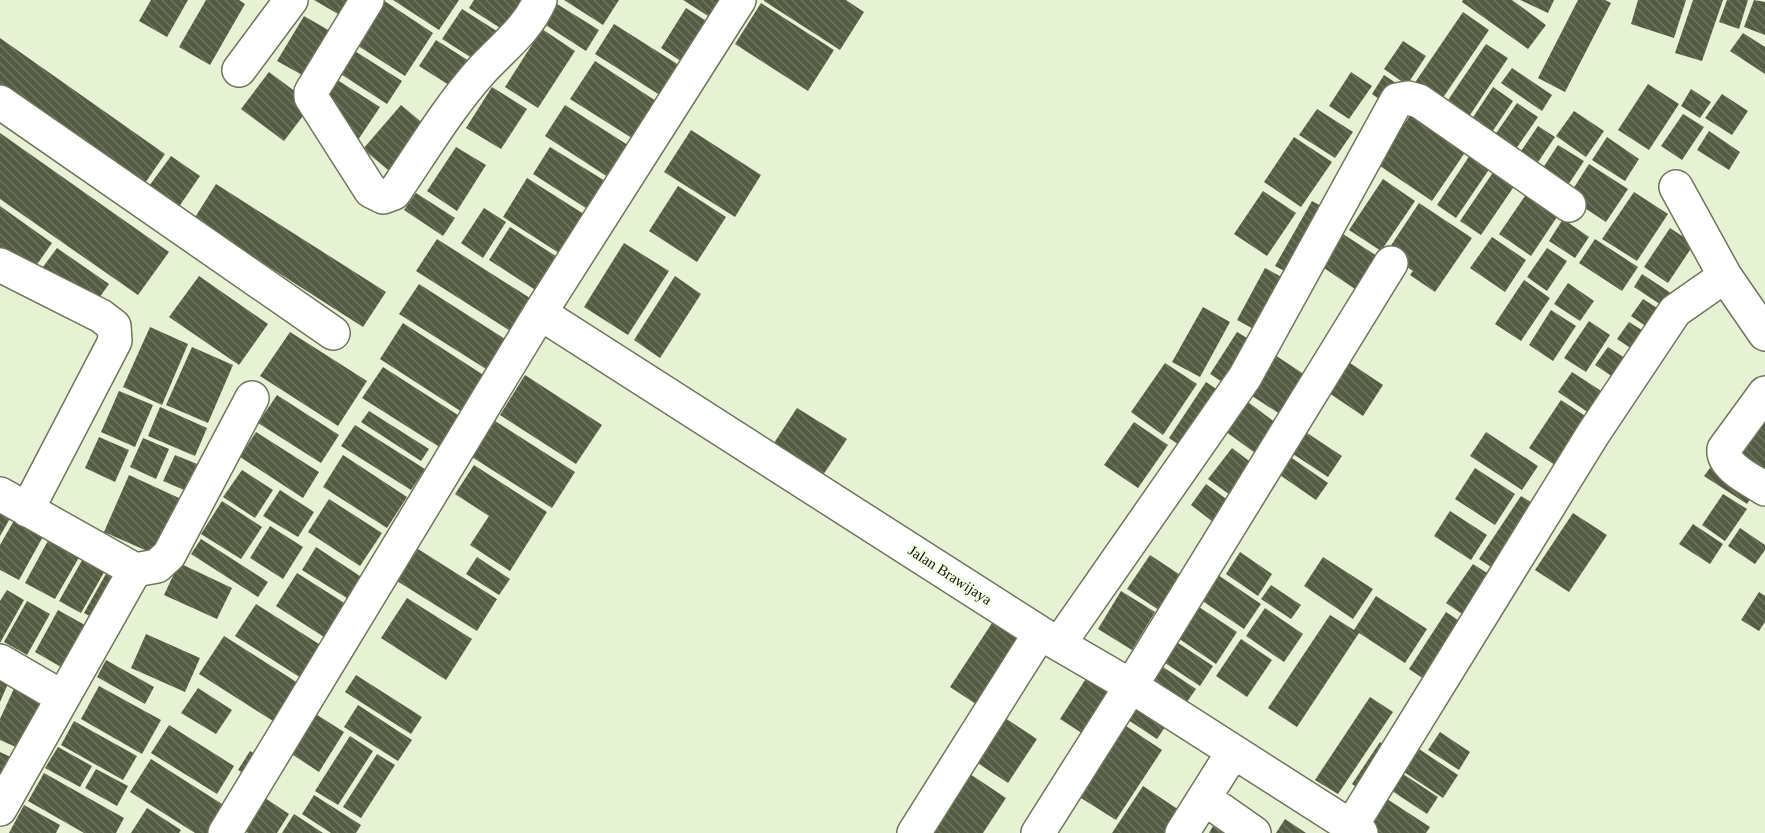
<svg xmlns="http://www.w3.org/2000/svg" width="1765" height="833" font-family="'Times New Roman',serif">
<defs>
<pattern id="building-back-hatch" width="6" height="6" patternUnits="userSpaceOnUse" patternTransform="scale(1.5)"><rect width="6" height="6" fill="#545d44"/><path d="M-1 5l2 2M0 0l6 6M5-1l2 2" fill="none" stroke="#6d7460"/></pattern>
</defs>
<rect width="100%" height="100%" fill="#e7f2d4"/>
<path fill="url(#building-back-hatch)" d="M151,0H188L167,37L139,21Z
M206,0H239L245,4L210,65L179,47Z
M314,0H348L359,6L350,21Z
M383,0L433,33L405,76L352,42Z
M393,0H459L439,30Z
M474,0H529L508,33L469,8Z
M564,0H619L603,25Z
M683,0H729L716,21Z
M764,0H846L864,12L840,50L764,1Z
M1463,0H1512L1546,25L1528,49L1462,2Z
M1520,0H1554L1548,13Z
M1578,0H1605L1611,3L1565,92L1538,78Z
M1638,0H1686L1674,38L1631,24Z
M1693,0H1723L1702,61L1675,53Z
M1727,0H1748L1739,29L1719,22Z
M1754,0L1765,2V35L1744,27Z
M761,3L834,50L808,91L735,44Z
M557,4L599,30L586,51L544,24Z
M686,8L716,27L690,67L661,48Z
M462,9L503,35L483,65L442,39Z
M1463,12L1489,30L1438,105L1412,87Z
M304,16L330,31L304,76L277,61Z
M614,24L682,67L663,97L595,54Z
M542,29L575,51L538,108L505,87Z
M1743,33L1765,47V74L1730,51Z
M0,38L165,154L141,189L0,90Z
M436,40L477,66L460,92L419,66Z
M1403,41L1426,56L1407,85L1384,69Z
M1486,44L1508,58L1462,127L1440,112Z
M347,46L402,81L387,104L333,69Z
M595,61L659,103L635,140L570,99Z
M1512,68L1552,95L1542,111L1501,83Z
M269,72L312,104L284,141L241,109Z
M1351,72L1372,86L1349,119L1329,106Z
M1384,75L1399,85L1386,104L1372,94Z
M331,76L380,107L356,143L315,97Z
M1648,84L1679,104L1649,150L1618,130Z
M492,87L527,109L501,149L466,128Z
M1493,87L1513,101L1486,141L1466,128Z
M1691,89L1711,102L1700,118L1681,106Z
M1722,94L1748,111L1732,135L1705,118Z
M1517,103L1538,117L1511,156L1490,142Z
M401,105L431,130L393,174L363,149Z
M565,105L631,147L611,179L545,136Z
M1317,109L1353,132L1335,158L1299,135Z
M1413,111L1468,148L1432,201L1377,164Z
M1574,111L1604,131L1586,157L1556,136Z
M1683,114L1704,127L1682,160L1661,146Z
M1538,126L1555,137L1532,171L1515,160Z
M691,130L761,175L735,217L664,172Z
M1709,131L1740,152L1729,170L1697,150Z
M0,133L169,252L138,295L0,199Z
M1294,137L1332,162L1301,207L1264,182Z
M1607,137L1639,159L1625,181L1592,160Z
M1558,145L1584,161L1562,194L1537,177Z
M456,147L486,165L457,211L427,191Z
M550,147L610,184L592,212L533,174Z
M1470,155L1490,168L1456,218L1437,205Z
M171,156L200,176L174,214L144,193Z
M1589,164L1628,189L1606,222L1568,197Z
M1496,168L1517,182L1481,235L1460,221Z
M527,178L587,216L562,255L503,217Z
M1383,179L1415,201L1381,251L1349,230Z
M216,184L386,292L363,327L194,219Z
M678,186L726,217L697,262L649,231Z
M1529,190L1561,211L1531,256L1499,234Z
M1263,191L1296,213L1267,256L1234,234Z
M1634,192L1668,214L1637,261L1602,239Z
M416,193L455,218L443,236L404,210Z
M1312,201L1330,211L1294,276L1275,266Z
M1419,203L1472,238L1435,292L1410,275L1413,271L1386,253Z
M0,206L52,243L31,273L0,252Z
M484,208L506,222L483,258L461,243Z
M1563,219L1589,237L1575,258L1549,241Z
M510,227L559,258L537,291L489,260Z
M1670,228L1694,244L1668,283L1644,267Z
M1343,234L1377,256L1355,289L1321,266Z
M1492,237L1526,260L1505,292L1470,268Z
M437,239L533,300L512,332L416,271Z
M1595,239L1638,267L1622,291L1579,263Z
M624,243L669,271L628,335L584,307Z
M57,248L109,284L92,308L40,271Z
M1547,248L1567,261L1547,291L1527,277Z
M1265,268L1289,281L1261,333L1237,320Z
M1642,274L1677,297L1669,310L1634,287Z
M199,276L268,324L239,365L169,317Z
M675,276L701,294L660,358L634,340Z
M1524,280L1550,298L1521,341L1495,324Z
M1568,283L1594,301L1580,321L1554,304Z
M419,284L505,339L486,369L399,314Z
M1643,299L1665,313L1653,331L1631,316Z
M1203,307L1230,322L1200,377L1172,362Z
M1551,310L1576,326L1553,361L1529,345Z
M1589,321L1610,335L1586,372L1564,358Z
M1629,322L1653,337L1641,355L1617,339Z
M403,323L485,376L462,412L380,359Z
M150,327L188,344L162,405L123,387Z
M290,332L367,381L338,426L260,376Z
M1237,332L1257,344L1230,387L1210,374Z
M192,347L233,365L208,423L166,405Z
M1608,347L1634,364L1622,383L1595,365Z
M1275,355L1311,379L1286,418L1249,394Z
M1165,363L1197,384L1163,435L1131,412Z
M1350,363L1383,385L1363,416L1329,393Z
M383,367L461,417L441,448L362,398Z
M1572,372L1612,398L1598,419L1558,392Z
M525,375L602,425L576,464L500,415Z
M1206,382L1225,395L1188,451L1169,438Z
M119,391L153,405L135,447L101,432Z
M277,395L339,435L321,463L258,423Z
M1240,396L1284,429L1262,458L1218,426Z
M1561,400L1596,423L1564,471L1529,448Z
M160,407L207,428L195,456L148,436Z
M797,408L847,439L821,478L772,446Z
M369,411L429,449L421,461L361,422Z
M1765,418V476L1738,459Z
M495,421L575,472L552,508L472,457Z
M1134,422L1168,445L1138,488L1104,465Z
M355,425L425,469L411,490L341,446Z
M1304,431L1342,456L1328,477L1290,452Z
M256,432L319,472L303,498L240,457Z
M1486,432L1538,466L1522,490L1470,456Z
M99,437L129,450L115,482L85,468Z
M143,438L169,449L156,479L130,467Z
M1232,448L1261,470L1237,500L1208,479Z
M175,455L207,468L196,495L163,481Z
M343,455L407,497L387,528L323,487Z
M1289,456L1328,483L1316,500L1277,473Z
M1713,464L1755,491L1747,504L1704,476Z
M474,465L547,512L510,571L470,545L489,516L455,494Z
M1475,468L1515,494L1495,525L1455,499Z
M242,470L273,490L255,518L223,497Z
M129,475L179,498L154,554L104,532Z
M1206,484L1237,507L1221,528L1191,505Z
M280,490L314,512L298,537L263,516Z
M1723,494L1747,509L1725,541L1702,525Z
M1521,496L1542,509L1500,573L1479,559Z
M329,499L382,533L360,566L308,532Z
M222,501L262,527L241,559L201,534Z
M0,509L12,515L0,536Z
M1450,511L1487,535L1471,560L1434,536Z
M1573,513L1607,535L1569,592L1535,570Z
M16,517L45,533L19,580L0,570V545Z
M1693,524L1723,544L1710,564L1679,544Z
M270,526L303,547L283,579L250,558Z
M1740,528L1765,545V550L1755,564L1728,546Z
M50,537L81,554L55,599L25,583Z
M201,539L268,582L258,597L191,554Z
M316,547L363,578L350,600L302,570Z
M418,549L497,599L477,631L397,581Z
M1240,552L1272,574L1258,596L1226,574Z
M85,555L107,567L81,613L59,601Z
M1150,555L1191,582L1168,616L1127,589Z
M477,557L510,579L499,595L466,574Z
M1323,557L1373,589L1353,619L1304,586Z
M179,563L232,588L217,619L164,595Z
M1473,564L1498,580L1471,620L1446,603Z
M107,572L124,581L101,622L84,613Z
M297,573L346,604L324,637L276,606Z
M1215,573L1261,604L1244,629L1198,598Z
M1271,585L1301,605L1291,619L1261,599Z
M7,590L24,600L0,643V601Z
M1121,591L1155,612L1132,650L1098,629Z
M1759,592L1765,596V622L1759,631L1741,620Z
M1376,596L1427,629L1405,663L1359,633L1297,727L1268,708L1330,615L1354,630Z
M407,598L472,639L446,680L381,638Z
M27,601L50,614L27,655L4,642Z
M256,604L322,646L301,678L235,636Z
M1199,607L1237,632L1216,664L1178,638Z
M1265,608L1303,634L1284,662L1246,636Z
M58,610L92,629L68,671L35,652Z
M1446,612L1470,628L1433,685L1409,669Z
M996,617L1026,636L979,706L950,687Z
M146,634L200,658L185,692L131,668Z
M224,636L298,683L273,721L199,674Z
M1172,639L1213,666L1200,686L1159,659Z
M1241,639L1272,660L1247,697L1216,676Z
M106,660L154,687L145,704L97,677Z
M1157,663L1196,689L1182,709L1143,683Z
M0,672L11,677L0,702Z
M356,675L422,717L411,734L345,692Z
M1087,677L1115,695L1088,737L1060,719Z
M17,682L49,696L25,751L0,740V719Z
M99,686L161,720L142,754L81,719Z
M198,688L232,710L216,734L181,713Z
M1370,697L1393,712L1338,794L1315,780Z
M1129,698L1167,724L1157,739L1119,714Z
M358,705L412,740L398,761L344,727Z
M311,711L344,732L319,772L287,751Z
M1002,716L1037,739L1008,783L973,760Z
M74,721L137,756L123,780L61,745Z
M1120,722L1162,750L1116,820L1073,793Z
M169,725L234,766L217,794L151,753Z
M1440,732L1470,752L1459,770L1428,750Z
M350,736L373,751L338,805L315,791Z
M1380,742L1394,752L1366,794L1352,784Z
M58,747L92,766L80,787L45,768Z
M1419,749L1458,775L1443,798L1404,772Z
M250,751L263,759L251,778L238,770Z
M0,752L17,760L0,797Z
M377,754L395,765L361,818L343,807Z
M151,759L233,811L219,833H195L130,792Z
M96,769L128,786L117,806L85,788Z
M1397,770L1438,797L1427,814L1386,787Z
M967,772L1006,798L983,833H928Z
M44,773L124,818L116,833H84L28,801Z
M1143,786L1182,812L1168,833H1112Z
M314,795L361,825L356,833H331L302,814Z
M262,796L289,814L277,833H248L241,829Z
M1384,797L1430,827L1426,833H1379L1366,824Z
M24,805L60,825L56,833H9Z
M147,808L181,830L179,833H131Z
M294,814L323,833H282Z
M1285,819L1306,833H1276Z
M1213,826L1223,833H1209Z"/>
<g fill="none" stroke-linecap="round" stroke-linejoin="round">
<g stroke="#6d765c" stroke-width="36">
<path id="minor" d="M367,0L311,92V97L371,191L383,197L394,193C422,152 448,108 481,71C502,48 528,29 540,0
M239,70L291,0
M0,102L333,333
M1676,187L1725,276L1765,334
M0,265L101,316L114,326L115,341L27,510
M540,313L1040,633L1131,686L1361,833
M1765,393L1724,449C1722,467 1752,480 1765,489
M0,494L135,570L157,566L169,555L252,398
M1059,644L1245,377L1397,100L1408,98L1419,101L1569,205
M0,661L62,697
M1204,798L1254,833
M0,809L135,570
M225,833L540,313L739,0
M914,833L1040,633
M1038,833L1131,686L1391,263
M1182,833L1233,752
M1347,833L1593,434L1675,311L1725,276"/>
</g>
<use href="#minor" stroke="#fff" stroke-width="33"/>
</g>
<g text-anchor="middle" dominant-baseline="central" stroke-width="6" stroke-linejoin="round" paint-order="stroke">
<g font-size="15" fill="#0f1208" stroke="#f5fee6">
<text transform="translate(950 575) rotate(33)">Jalan Brawijaya</text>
</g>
</g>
</svg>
